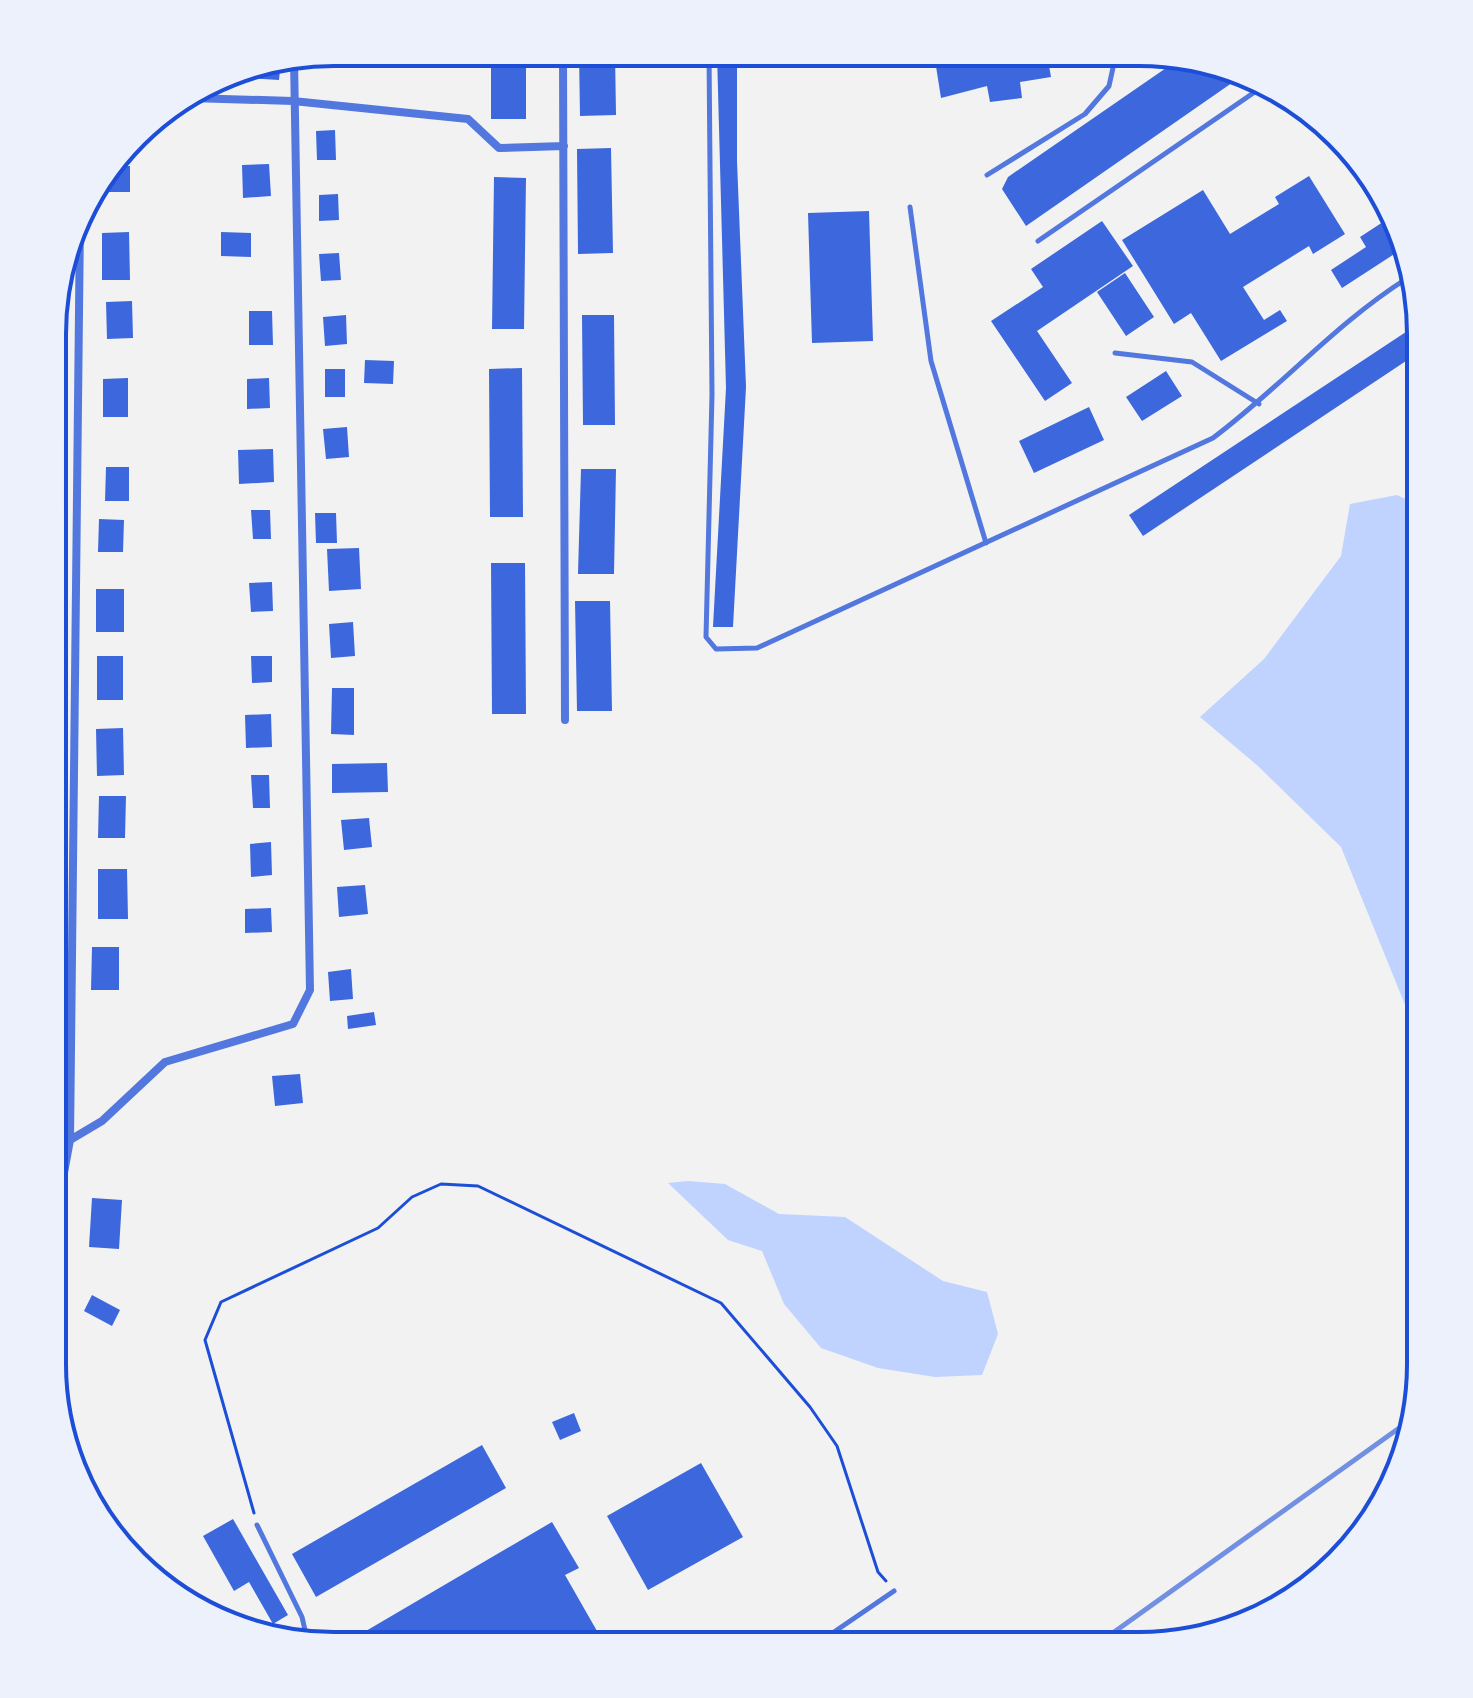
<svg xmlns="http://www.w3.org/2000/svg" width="1473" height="1698" font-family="'Exo 2',sans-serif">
<rect width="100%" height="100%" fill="#f2f2f2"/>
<path fill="#bfd3fe" d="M1397,495L1421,506V561L1406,578L1421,589V1044L1341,847L1258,766L1200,717L1264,659L1341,556L1350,504Z
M688,1181L725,1184L779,1214L845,1217L943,1281L987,1292L998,1334L982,1375L935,1377L878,1368L821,1348L784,1304L762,1251L728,1240L668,1183Z"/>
<path fill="#3d67dc" d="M491,52L526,53V119H491Z
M579,53H615L616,115L580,116Z
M717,53H737V161L746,387L733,627H713L726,388Z
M978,54H1047L1051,77L1020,82L1022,98L990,102L987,86L941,98L935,60Z
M1182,57L1239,78L1026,226L1002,189L1008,177Z
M281,61L279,80L226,77L243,67Z
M335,130L336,160H317L316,131Z
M611,148L613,253L578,254L577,149Z
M269,164L271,196L243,198L242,165Z
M112,166H130V192H103V177Z
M1309,176L1345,234L1313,254L1309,246L1243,287L1264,320L1280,310L1287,321L1221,361L1191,313L1174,324L1122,240L1203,190L1230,234L1279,204L1275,197Z
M494,177L526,178L524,329H492Z
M338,194L339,220L319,221V195Z
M1384,196L1386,205L1393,229L1373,206Z
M869,211L873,341L812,343L808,213Z
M1102,221L1133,266L1037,331L1072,383L1045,401L991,321L1043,287L1031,269Z
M1383,222L1399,251L1342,288L1331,270L1366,247L1360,237Z
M129,232L130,280H102V233Z
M221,232L251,233V257L221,256Z
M339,253L341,280L321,281L319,254Z
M1125,273L1154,317L1126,336L1097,292Z
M132,301L133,338L107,339L106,302Z
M249,311H272L273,345H249Z
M346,315L347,344L325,346L323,317Z
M582,315H614L615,425H583Z
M1418,324L1421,351L1143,536L1129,515Z
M365,360L394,361L393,384L364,383Z
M522,368L523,517H490L489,369Z
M325,369H345V397H325Z
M1166,371L1182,396L1142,421L1126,397Z
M128,378V417H103V379Z
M269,378L270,408L247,409V379Z
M1089,407L1104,440L1034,473L1019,441Z
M347,427L349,457L326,459L323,429Z
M273,449L274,482L239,484L238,450Z
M106,467H129V501H105Z
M581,469H616L614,574H578Z
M251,510H270L271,539H253Z
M315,513H336L337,543H316Z
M99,519L124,520L123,552H98Z
M359,548L361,589L329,591L327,549Z
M491,563H525L526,714H492Z
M272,582L273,611L251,612L249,583Z
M96,589H124V632H96Z
M575,601H610L612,711H577Z
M353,622L355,656L331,658L329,624Z
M97,656H123V700H97Z
M251,656H272V682L252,683Z
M332,688H354V735L331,734Z
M271,714L272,747L246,748L245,715Z
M123,728L124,775L97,776L96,729Z
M387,763L388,792L332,793V764Z
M251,775H269L270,808H253Z
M99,796H126L125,838H98Z
M369,818L372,847L344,850L341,820Z
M271,842L272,875L251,877L250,844Z
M98,869H127L128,919H98Z
M365,885L368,914L339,917L337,887Z
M271,908L272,932L245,933V909Z
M92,947H119V990H91Z
M351,969L353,999L330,1001L328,972Z
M374,1012L376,1025L348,1029L347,1016Z
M300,1074L303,1103L275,1106L272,1076Z
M92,1198L122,1200L119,1249L89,1247Z
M92,1295L120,1310L112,1326L84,1311Z
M574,1413L581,1431L560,1440L552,1422Z
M482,1445L506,1488L316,1597L292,1554Z
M701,1463L743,1537L648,1590L607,1516Z
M233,1519L288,1615L273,1624L249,1582L234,1591L203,1536Z
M552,1522L579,1568L565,1575L605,1645H342Z"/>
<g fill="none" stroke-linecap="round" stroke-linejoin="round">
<path stroke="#1d4ed8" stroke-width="3" d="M254,1513L205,1340L221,1302L378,1228L412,1197L441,1184L478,1186L721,1303L810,1407L837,1446L878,1572L886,1581"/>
<path stroke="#5277de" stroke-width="5" d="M709,53L712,395L706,637L716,649L757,648L1213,438C1280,388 1335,324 1406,279
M987,175L1085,114L1109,86L1116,54
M910,207L931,361L986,543
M1038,241L1262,87
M1115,353L1192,362L1259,404
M257,1525L302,1617L308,1643
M815,1645L894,1591"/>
<path stroke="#5277de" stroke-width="8" d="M563,53L565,720
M190,98L293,101L468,119L499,148L564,146
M70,1140L102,1121L165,1062L293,1024L310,990L294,59
M53,1194L61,1189L70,1140L80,220"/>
<path stroke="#7290e2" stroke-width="5" d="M1096,1645L1409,1421"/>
</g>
<path d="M0 0H1473V1698H0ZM334 66H1139A268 268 0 0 1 1407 334V1364A268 268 0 0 1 1139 1632H334A268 268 0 0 1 66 1364V334A268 268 0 0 1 334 66Z" fill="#edf1fc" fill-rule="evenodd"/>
<path fill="none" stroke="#1d4ed8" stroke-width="4" d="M334 66H1139A268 268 0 0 1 1407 334V1364A268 268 0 0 1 1139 1632H334A268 268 0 0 1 66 1364V334A268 268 0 0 1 334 66Z"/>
</svg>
